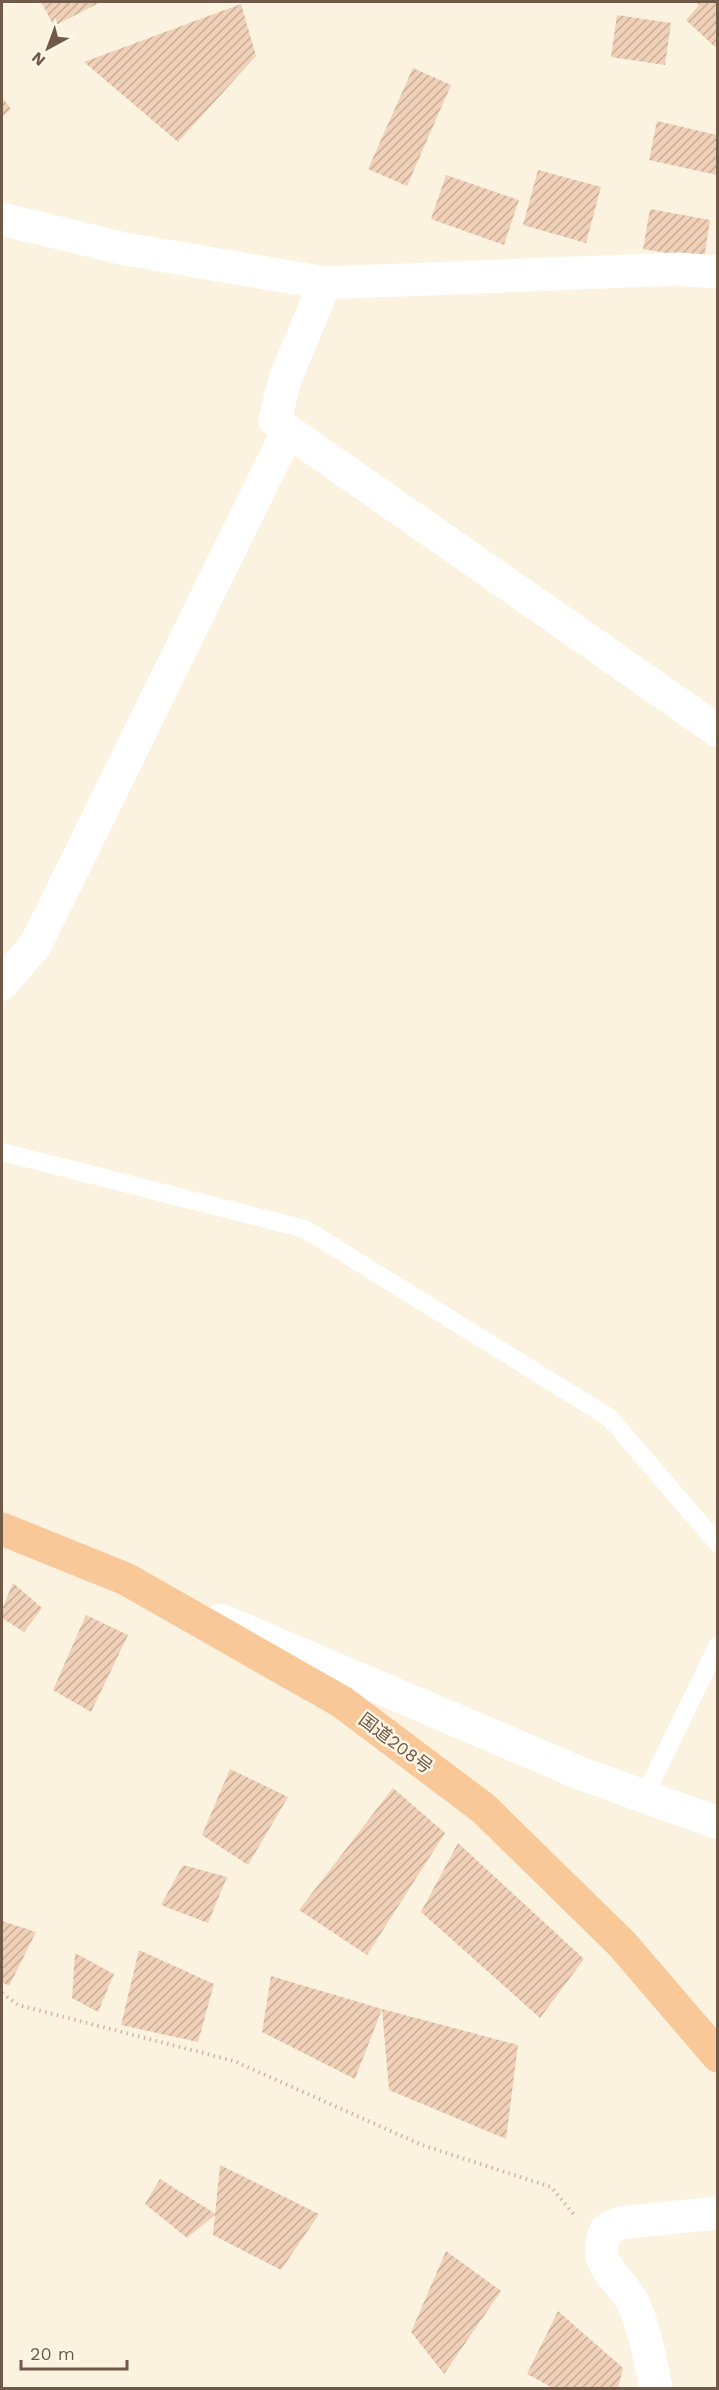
<svg xmlns="http://www.w3.org/2000/svg" width="719" height="2390" font-family="'Work Sans','Noto Sans JP',sans-serif">
<defs>
<pattern id="building-hatch" width="6" height="6" patternUnits="userSpaceOnUse" patternTransform="scale(1.5)"><rect width="6" height="6" fill="#f0d1b8"/><path d="M-1 1l2-2M0 6l6-6M5 7l2-2" fill="none" stroke="#c7ad98"/></pattern>
</defs>
<rect width="100%" height="100%" fill="#fcf2e0"/>
<path fill="url(#building-hatch)" d="M41,2H101L54,26Z
M696,2H717V44L715,47L686,20L699,5Z
M241,4L256,56L178,142L84,62Z
M617,15L671,23L665,65L611,57Z
M413,68L451,85L407,186L368,169Z
M2,97L11,109L2,117Z
M657,121L717,135V175L649,160Z
M538,170L601,187L586,243L523,225Z
M446,175L519,200L504,245L431,219Z
M650,209L710,220L704,259L643,249Z
M13,1583L42,1608L24,1632L2,1618V1609Z
M86,1615L128,1635L91,1712L53,1690Z
M230,1769L288,1797L248,1865L202,1835Z
M393,1788L445,1833L367,1955L299,1910Z
M458,1843L584,1959L540,2018L421,1912Z
M183,1865L227,1877L208,1923L161,1905Z
M2,1921L36,1932L9,1986L2,1982Z
M139,1950L214,1984L198,2042L121,2025Z
M75,1953L114,1974L98,2012L72,1998Z
M271,1976L382,2009L355,2079L262,2032Z
M382,2009L518,2045L506,2139L389,2090Z
M220,2165L319,2214L281,2270L213,2235Z
M160,2179L216,2214L187,2238L145,2204Z
M446,2251L501,2291L444,2374L411,2332Z
M558,2311L623,2368L618,2388H553L527,2374Z"/>
<g fill="none" stroke-linecap="round" stroke-linejoin="round">
<path stroke="#d5b59c" stroke-width="4" stroke-dasharray="1.5 4.5" stroke-linecap="butt" d="M2,1993L18,2005L234,2061L422,2145L551,2187L576,2217"/>
<path stroke="#fff" stroke-width="18" d="M2,1152L305,1229L610,1418L718,1544
M644,1797L718,1645"/>
<path stroke="#fff" stroke-width="33" d="M2,219L125,249L325,283L678,269L718,272
M325,283L285,379L275,420L288,431L718,731
M2,984L36,944L288,431
M221,1620L582,1774L718,1823
M656,2388C650,2362 646,2332 635,2307C622,2275 590,2270 606,2230L620,2223L718,2213"/>
<path stroke="#f8c898" stroke-width="33" d="M2,1529L126,1579L342,1702L483,1808L622,1944L718,2056"/>
</g>
<g text-anchor="middle" dominant-baseline="central" stroke-width="5" stroke-linejoin="round" paint-order="stroke">
<g font-size="18" fill="#715948" stroke="#fff6e5">
<text transform="translate(396 1743) rotate(37)">国道208号</text>
</g>
</g>
<rect width="719" height="2390" fill="none" stroke="#715948" stroke-width="6"/>
<g transform="translate(48 48) rotate(221)" stroke="#fff6e5" stroke-width="4.5" paint-order="stroke">
<path d="M0-4.5L10 22L0 15L-10 22Z" fill="#715948"/>
<text y="-9" font-size="16" font-weight="bold" text-anchor="middle" fill="#715948">N</text>
</g>
<path d="M21 2360v9h106v-9" fill="none" stroke="#715948" stroke-width="3"/>
<text x="30" y="2360" font-size="18" fill="#715948" stroke="#fff6e5" stroke-width="4.5" paint-order="stroke">20 m</text>
</svg>
